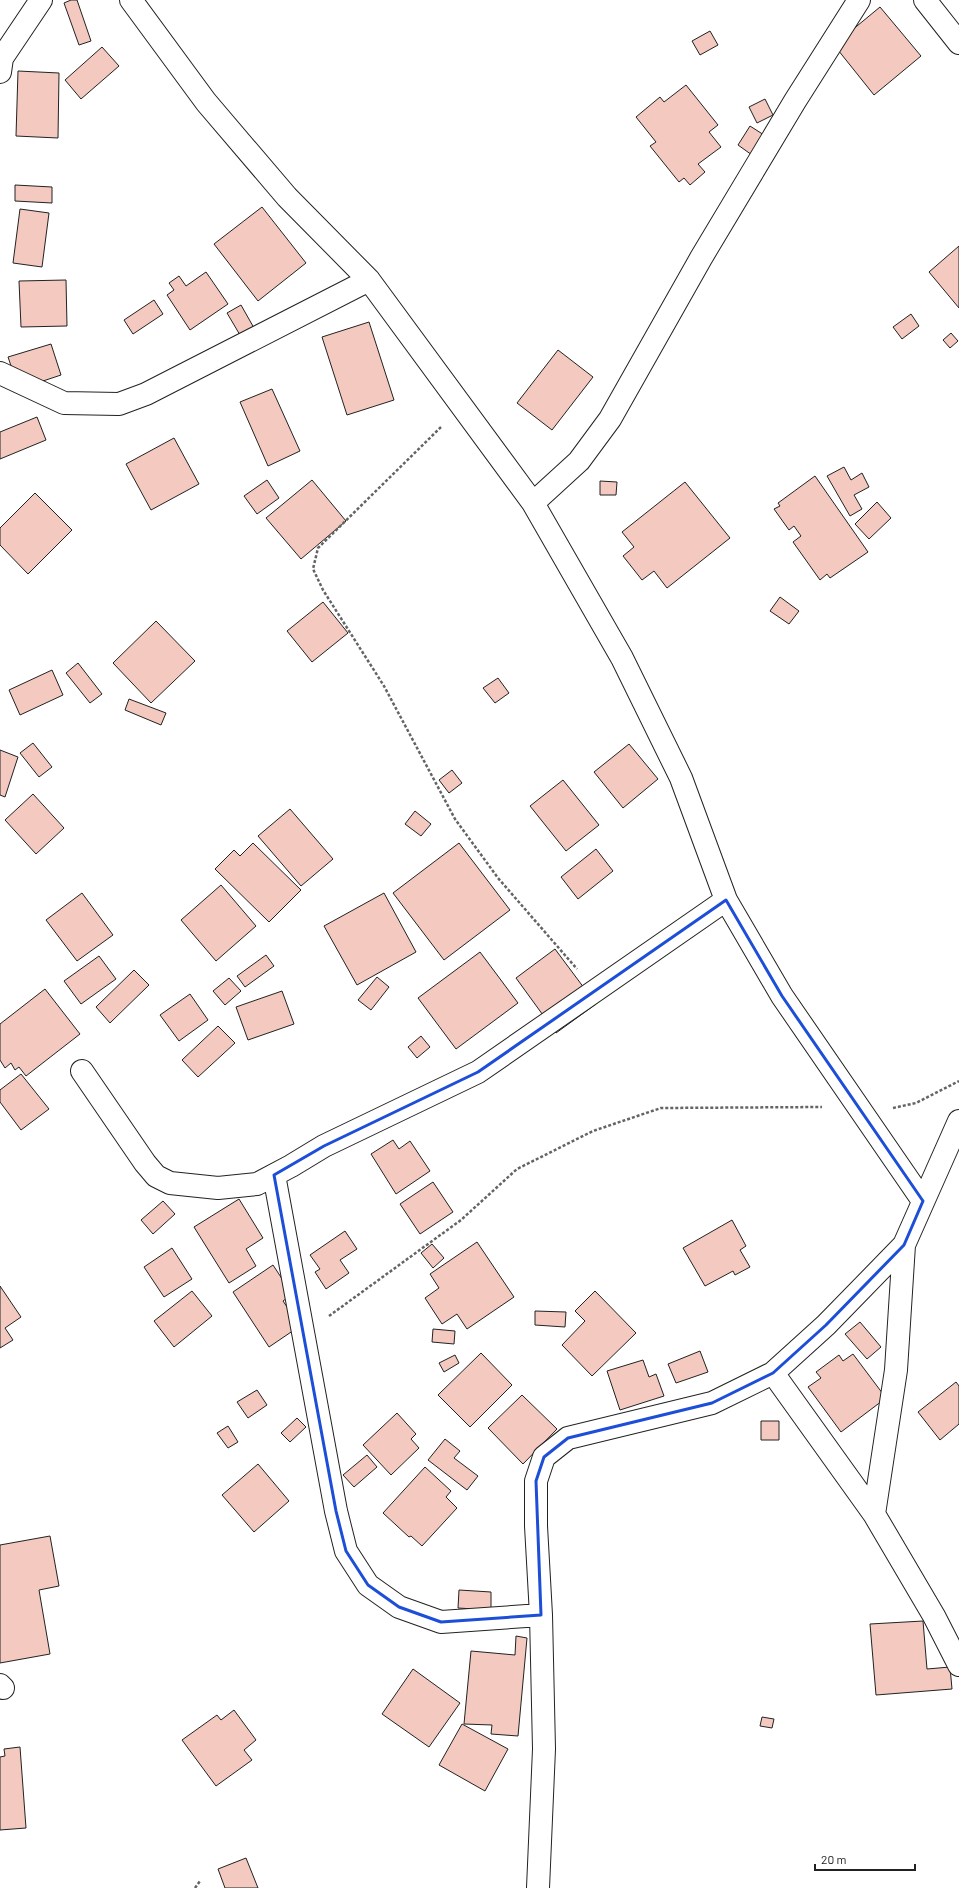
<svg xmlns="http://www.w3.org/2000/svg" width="959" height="1888" font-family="Barlow,sans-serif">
<rect width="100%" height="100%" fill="#fff"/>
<path fill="#f3c9c0" stroke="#222" d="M71,0H77L91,41L79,45L64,3Z
M880,7L921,56L874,95L834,45Z
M710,31L718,45L700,55L692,41Z
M102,47L119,66L81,99L65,80Z
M18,71L59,73L58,138L16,136Z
M686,85L718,125L709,132L721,147L698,164L705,172L690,185L684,178L679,182L650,146L656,142L636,117L660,97L664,102Z
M765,99L773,115L757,123L749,107Z
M750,126L764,135L752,155L738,145Z
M15,185L52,187V203L15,201Z
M262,207L306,263L258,301L214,244Z
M20,209L49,213L42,267L13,263Z
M959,246V308L929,272Z
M206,272L228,304L190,330L167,295L174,290L169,283L179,276L186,286Z
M66,280L67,326L21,327L19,281Z
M154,300L163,314L133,334L124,320Z
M241,305L254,328L240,335L227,313Z
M911,314L919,326L902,339L893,327Z
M369,322L394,400L347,415L322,337Z
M951,333L958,341L950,348L943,340Z
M51,344L61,375L19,389L8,357Z
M558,350L593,377L552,430L517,403Z
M272,389L300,451L268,466L240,402Z
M37,417L46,440L0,459V432Z
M174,438L199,484L151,510L126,464Z
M844,467L851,480L862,473L869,487L854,495L862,509L850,516L827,476Z
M815,476L868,552L830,578L827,574L820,580L793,542L801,536L794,526L789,530L774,509L780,506L778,503Z
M267,480L279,498L257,514L244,496Z
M312,480L346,521L301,559L266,518Z
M600,481L617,482L616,495H600Z
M685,482L730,538L667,588L654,571L642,580L623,556L634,547L622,532Z
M35,493L72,530L28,574L0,545V528Z
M877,502L891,518L869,539L855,524Z
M780,597L799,611L789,624L770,611Z
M323,602L348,633L312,662L287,631Z
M156,621L195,661L151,703L113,663Z
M78,663L102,694L90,703L66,673Z
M52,670L63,695L20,715L9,690Z
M498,678L509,693L495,703L483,688Z
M129,699L166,713L161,725L125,710Z
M33,743L52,767L39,777L20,753Z
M629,744L658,779L623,808L594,772Z
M0,750L18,757L5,797L0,795Z
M452,770L462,783L449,793L439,780Z
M563,780L599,825L566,851L530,806Z
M33,794L64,828L36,854L5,820Z
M290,809L333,859L301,886L258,836Z
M415,811L431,824L421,836L405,824Z
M253,843L301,890L269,922L215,869L234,850L240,856Z
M459,843L510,910L444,960L393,893Z
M596,849L613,871L578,899L561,877Z
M221,885L256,926L216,961L181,920Z
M82,893L113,935L77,961L46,920Z
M384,893L416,952L357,985L324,926Z
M555,949L596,1004L556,1033L516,978Z
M480,952L518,1003L456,1049L418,998Z
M266,955L274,966L245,987L237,976Z
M99,956L116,979L81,1004L64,981Z
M134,970L149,985L110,1023L96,1007Z
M377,977L389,987L371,1010L358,1000Z
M229,978L241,991L225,1005L213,991Z
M45,989L80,1034L26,1076L19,1067L15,1070L11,1063L5,1068L0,1060V1024Z
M282,991L294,1024L248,1040L236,1007Z
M190,994L208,1020L179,1041L160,1015Z
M218,1026L235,1043L198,1077L182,1060Z
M421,1036L430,1047L417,1058L408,1047Z
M21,1074L49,1109L21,1130L0,1102V1090Z
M393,1140L399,1149L410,1141L430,1171L396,1194L371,1154Z
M433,1182L453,1212L420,1234L400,1204Z
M239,1199L263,1238L246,1249L256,1266L229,1283L194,1227Z
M163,1201L175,1214L153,1234L141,1220Z
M732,1220L746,1246L740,1250L750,1267L735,1275L733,1271L705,1286L683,1248Z
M345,1231L357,1249L340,1260L349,1273L326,1289L315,1272L320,1269L310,1255Z
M477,1242L514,1297L467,1329L457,1314L442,1324L425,1298L439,1288L430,1274Z
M432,1244L444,1258L433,1268L421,1253Z
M172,1248L192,1279L164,1297L144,1267Z
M273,1265L292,1294L283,1301L300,1326L269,1347L233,1292Z
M0,1286L21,1317L5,1328L13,1340L0,1348Z
M192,1291L212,1316L174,1347L154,1321Z
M595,1291L636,1333L592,1376L562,1345L585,1321L575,1311Z
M535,1311L566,1312L565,1327L535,1325Z
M860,1322L881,1347L867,1359L845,1334Z
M433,1329L455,1331L454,1344L432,1342Z
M700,1351L708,1372L676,1383L668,1364Z
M481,1353L512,1385L470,1427L438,1395Z
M853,1354L886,1398L841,1432L808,1387L821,1378L816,1372L839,1355L843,1361Z
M455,1355L459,1363L444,1372L439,1363Z
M643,1360L649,1377L656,1374L664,1396L620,1410L607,1371Z
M956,1382L959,1386V1424L940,1440L918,1412Z
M257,1390L267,1405L248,1418L237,1402Z
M522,1395L557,1429L523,1464L488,1428Z
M397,1413L416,1434L411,1439L419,1448L391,1475L363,1445Z
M297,1418L306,1427L290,1442L281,1433Z
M761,1421H779V1440H761Z
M228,1426L238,1442L228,1448L217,1433Z
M445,1439L460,1451L454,1458L478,1476L467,1490L428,1460Z
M367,1455L377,1467L354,1487L343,1475Z
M258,1464L289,1501L254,1532L222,1495Z
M425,1467L451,1491L446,1497L457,1508L422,1546L411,1536L409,1537L383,1513Z
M50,1536L59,1586L39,1590L50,1654L0,1663V1545Z
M459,1590L491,1592V1610L458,1608Z
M923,1621L927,1669L950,1667L952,1689L876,1695L870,1624Z
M516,1636L527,1638L518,1736L491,1734L492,1725L464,1724L471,1651L515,1655Z
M413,1669L460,1703L429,1747L382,1714Z
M234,1710L256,1740L244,1750L252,1760L216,1786L182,1740L217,1715L221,1720Z
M762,1717L774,1719L772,1728L760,1726Z
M462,1724L508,1749L485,1791L439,1765Z
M20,1747L26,1828L0,1830V1757L5,1756L4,1749Z
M246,1858L258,1888H225L218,1869Z"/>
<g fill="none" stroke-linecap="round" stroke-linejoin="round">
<g stroke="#222" stroke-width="24">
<path id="minor" d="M131,0L206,102L287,197L369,280L533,503L622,658L681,778L726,900L782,996L923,1201
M925,0L959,43
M0,72L2,58L41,0
M0,373L64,403L119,404L146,394L369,280
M533,503L579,461L610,419L701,258L795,101L859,0
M82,1071L145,1163L156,1176L170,1183L218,1188L257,1184L291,1166L324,1146L478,1072L726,900
M274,1175L336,1511L346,1551L368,1585L399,1607L441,1622L541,1615
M773,1373L874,1514L934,1616L959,1665
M874,1514L896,1370L904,1245
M0,1685L3,1688
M538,1888L544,1749L541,1615L536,1526V1481L544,1457L568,1438L712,1403L773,1373L826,1325L904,1245L959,1121"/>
</g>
<path stroke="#646464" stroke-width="2.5" stroke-dasharray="3 2" stroke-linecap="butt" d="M441,427L318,548L313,569L323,590L384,686L455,819L498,878L577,969
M893,1108L916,1103L959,1081
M329,1316L461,1220L517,1169L593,1131L661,1108L822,1107
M195,1888L200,1881"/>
<use href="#minor" stroke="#fff" stroke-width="22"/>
</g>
<path fill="none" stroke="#1d4ed8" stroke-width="3" stroke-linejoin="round" d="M726,900L782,996L923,1201L904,1245L826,1325L773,1373L712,1403L568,1438L544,1457L536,1481L541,1615L441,1622L399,1607L368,1585L346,1551L336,1511L274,1175L324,1146L478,1072Z"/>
<path d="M815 1864v6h100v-6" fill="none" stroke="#222222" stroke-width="2"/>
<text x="821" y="1864" font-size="12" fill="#222222" stroke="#ffffff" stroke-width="3" paint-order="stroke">20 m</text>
</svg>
